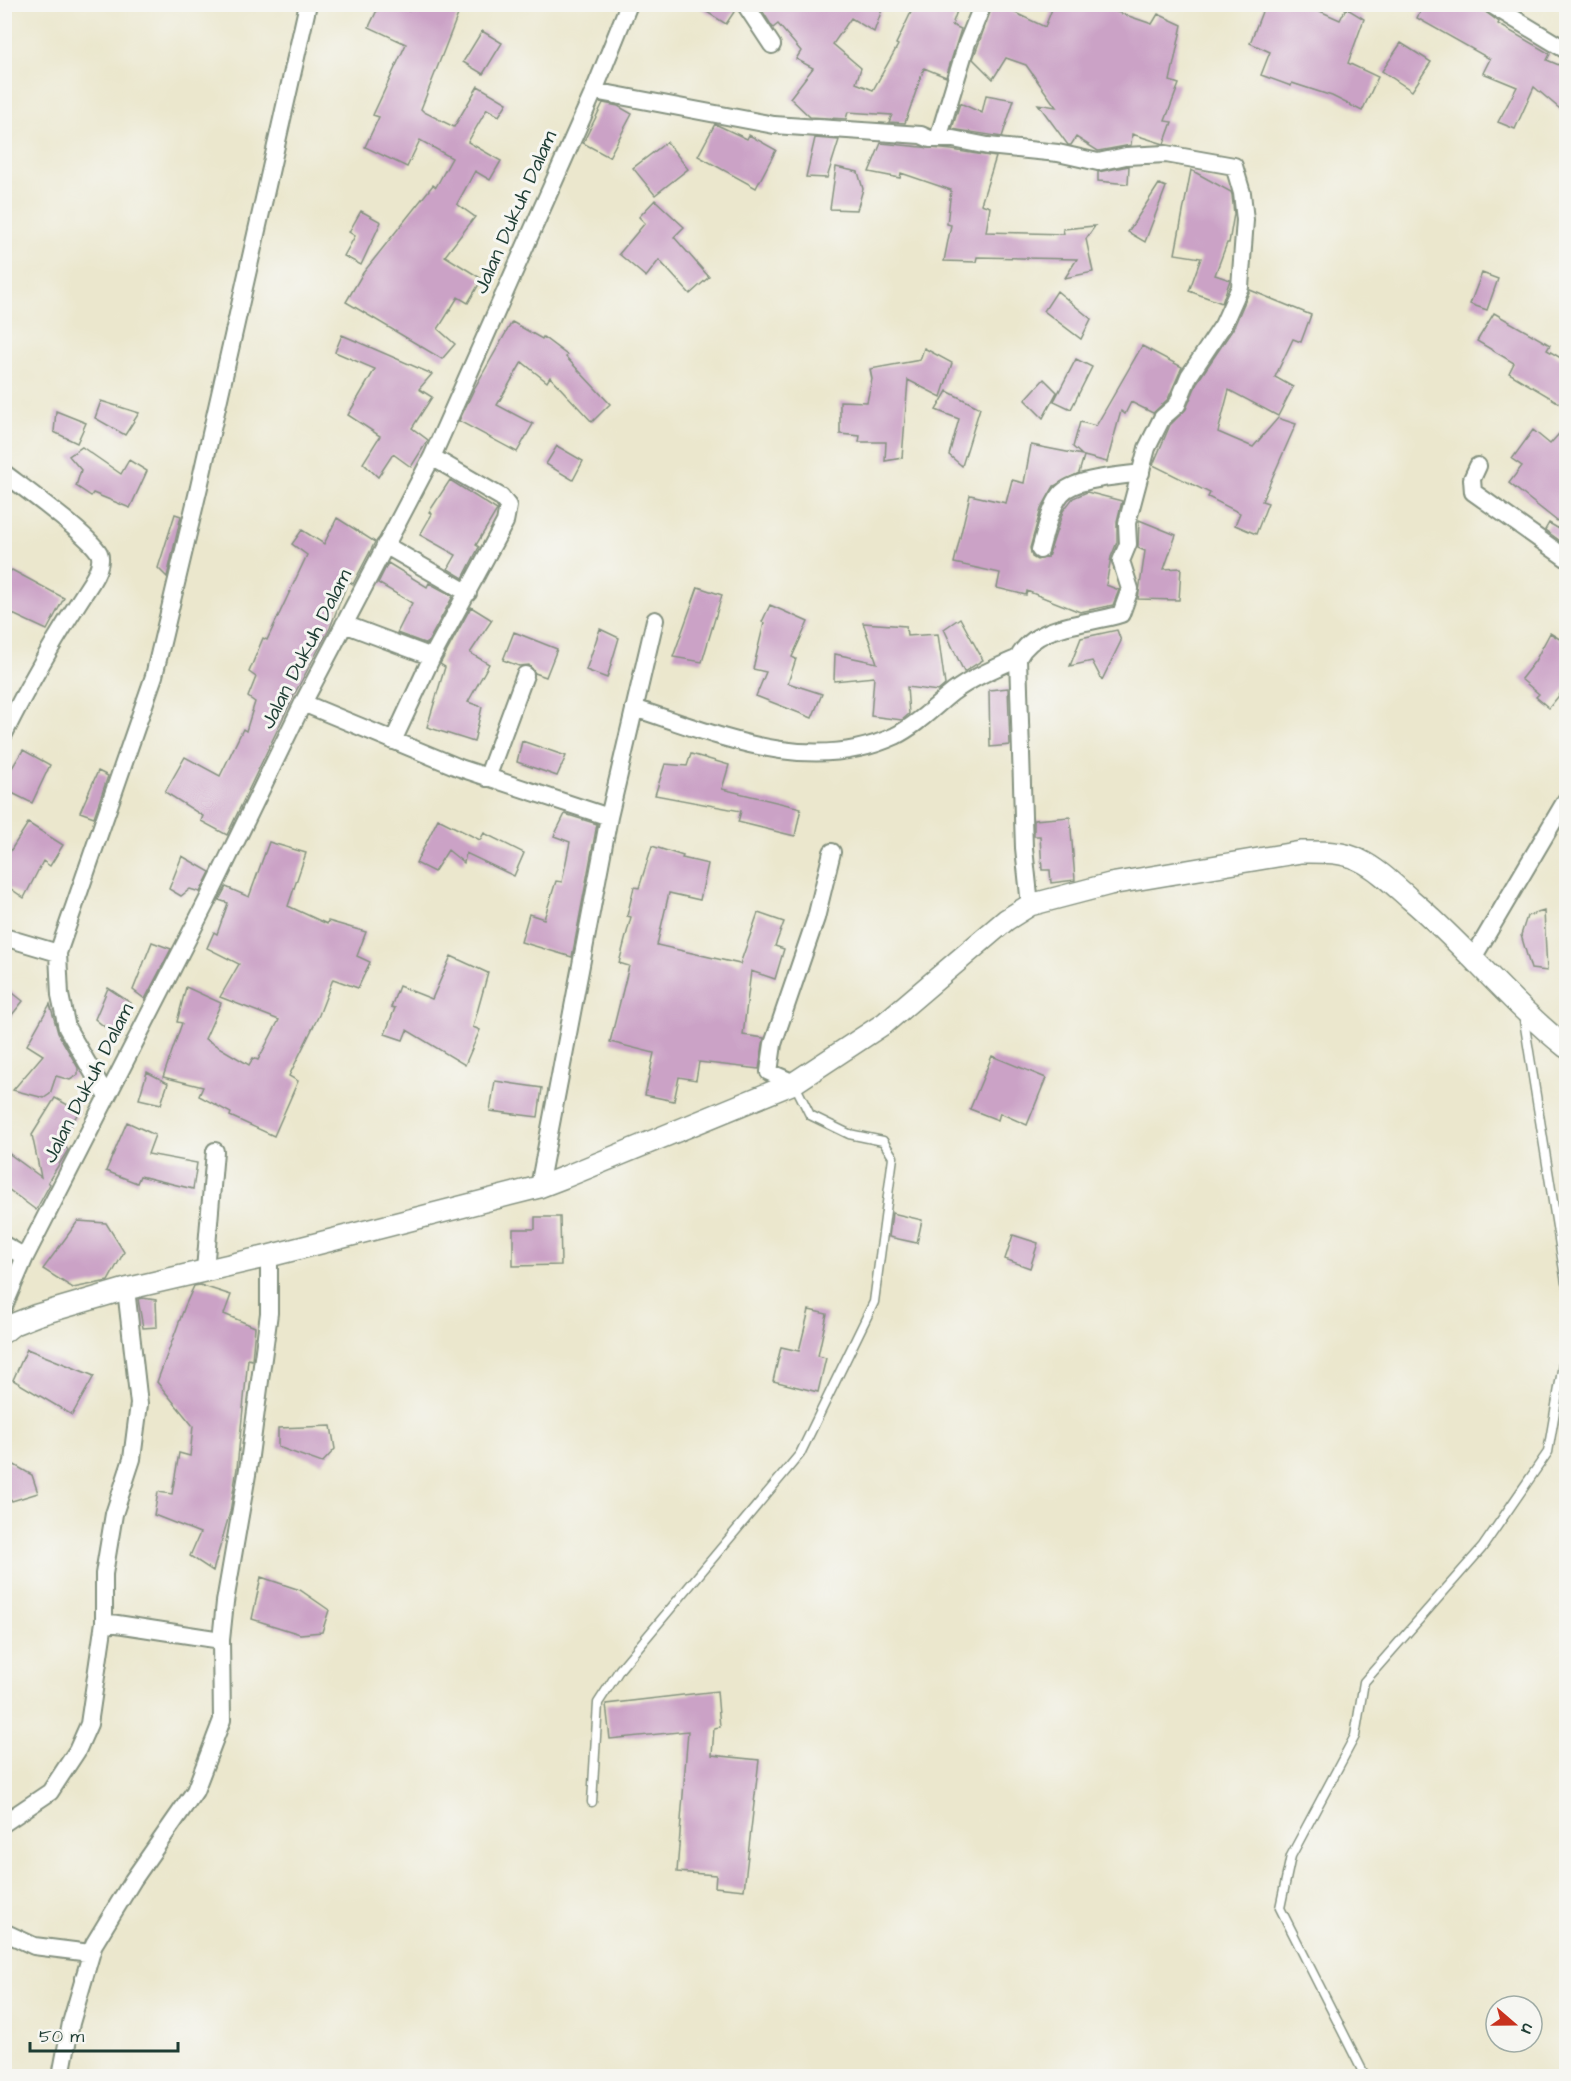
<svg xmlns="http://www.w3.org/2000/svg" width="1571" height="2081" font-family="'Architects Daughter',sans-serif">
<rect width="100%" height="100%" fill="#f6f6f2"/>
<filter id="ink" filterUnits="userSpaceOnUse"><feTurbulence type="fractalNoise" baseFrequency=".0167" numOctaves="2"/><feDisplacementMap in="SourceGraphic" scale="12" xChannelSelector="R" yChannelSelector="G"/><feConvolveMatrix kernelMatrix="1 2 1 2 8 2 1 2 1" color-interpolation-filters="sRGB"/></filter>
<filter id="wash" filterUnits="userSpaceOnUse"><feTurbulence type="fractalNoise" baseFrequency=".008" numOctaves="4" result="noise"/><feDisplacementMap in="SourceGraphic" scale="24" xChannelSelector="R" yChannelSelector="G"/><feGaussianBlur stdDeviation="1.35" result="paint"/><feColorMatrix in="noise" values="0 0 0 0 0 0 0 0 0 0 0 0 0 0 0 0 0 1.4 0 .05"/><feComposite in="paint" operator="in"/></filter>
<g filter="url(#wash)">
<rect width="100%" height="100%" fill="#ebe7cd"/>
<g id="blocks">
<path fill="#cba2c6" d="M380,4H395L409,11L411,4H439L459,12L421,109L424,112L454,127L478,86L507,103L499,116L487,109L468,142L501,161L490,180L475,171L457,204L475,217L445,256L482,279L468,303L458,297L438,329L455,344L442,359L346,302L363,273L433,185L436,187L452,158L420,140L407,167L365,147L379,117L373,115L406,44L369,27Z
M694,4H735L736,9L726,24Z
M758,4H884L874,32L851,18L833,44L861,68L856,83L873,90L898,45L896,44L915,4H950L958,8L952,25L961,29L946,77L924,68L905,123L889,122L892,115L848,112L846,119L810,117L790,98L813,68L796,59L801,51L778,24L773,28Z
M993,4H1014L1011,11L1045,27L1054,4H1122L1117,12L1152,24L1158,14L1182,25L1170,81L1179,84L1165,121L1172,122L1164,144L1132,134L1131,145L1098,151L1076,137L1071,145H1068L1038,104L1056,107L1026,65L1006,58L993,79L973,59Z
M1265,4H1304L1340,20L1346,8L1364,19L1348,63L1378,77L1362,111L1332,96L1292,83L1291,86L1261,75L1270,52L1250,43Z
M1424,4H1475L1499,22L1498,24L1550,54L1547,60L1566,68V114L1534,87L1515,129L1498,122L1517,87L1483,73L1490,59L1417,18Z
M482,31L502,43L483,74L463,62Z
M1401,43L1431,62L1412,91L1382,71Z
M986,95L1014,100L1002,137L952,129L960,103L982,113Z
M603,103L618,106L632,114L609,157L583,143Z
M715,124L747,139L749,135L776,150L756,188L698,156Z
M815,138L839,140L827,178L806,177Z
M667,142L688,169L655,195L633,168Z
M881,143L952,150L996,157L981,204L990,207L986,232L1064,234L1063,229L1095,226L1086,239L1093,272L1065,278L1077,259L977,257L976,262L944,261L951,225L947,224L951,190L901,173L900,178L869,172Z
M1129,166L1128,184L1098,181V172Z
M836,167L858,172L863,189L857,210L830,209Z
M1191,170L1231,192L1232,195L1234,214L1229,243H1227L1215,275L1230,280L1222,303L1189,291L1201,258L1175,254Z
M1159,184L1166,187L1145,242L1128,232Z
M655,200L684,227L674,237L709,277L690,294L659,260L646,277L619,254L645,223L639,217Z
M361,211L381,222L361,265L344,256L355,236L349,232Z
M1482,273L1498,279L1487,310L1470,304Z
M1250,290L1311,315L1301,342L1293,339L1275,377L1293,387L1278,416L1229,390L1218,432L1253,447L1278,418L1296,424L1262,501L1268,503L1256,534L1235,525L1240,513L1208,497L1210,493L1153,465L1170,425L1186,409L1198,381L1233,329Z
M1057,291L1091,319L1081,339L1044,311Z
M1494,313L1550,345L1547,350L1566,361V407L1509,373L1514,363L1477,341Z
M512,322L542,339L543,337L567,355L566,357L610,404L592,422L550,377L547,382L522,362L497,405L533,424L517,452L459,421L474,389Z
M342,335L432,374L419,389L432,397L412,428L428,440L411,467L393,454L378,477L363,463L380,436L348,415L375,369L335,352Z
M1142,346L1182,367L1168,399L1153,413L1131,402L1125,414L1121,411L1107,462L1084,456L1079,473L1054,486L1041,509L1030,548L1032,557L1037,560L1048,557L1063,511L1073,498L1087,492L1122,501L1117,521V542L1111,557L1106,585L1119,590L1113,605L1080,612L1027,591L1026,595L997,588L1000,573L954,563L970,495L1006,503L1012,480L1024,483L1031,445L1082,455L1073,447L1080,422L1096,426Z
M924,348L952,363L941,397L908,380L902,458L885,461L886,442H859L860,436L840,434V401L867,402L872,379L870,369L920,360Z
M1076,359L1092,367L1071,409L1054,401Z
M1044,379L1057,392L1043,418L1025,400Z
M947,391L980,408L962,466L949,455L959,419L936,410Z
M101,401L139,413L125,435L95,418Z
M56,411L86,423L77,443L54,432Z
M1566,426V509L1557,521L1509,483L1522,466L1512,459L1533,430L1550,444Z
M557,446L583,461L573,480L546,464Z
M82,447L121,474L129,460L147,471L130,508L93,493L91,496L76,486L81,470L69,456Z
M450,480L497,510L476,545L479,547L463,578L448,569L456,555L420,535L432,514L429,512Z
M175,514L181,516L167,577L158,568Z
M337,518L375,542L353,584L348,581L330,628L295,693L227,835L201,821L203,816L165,792L185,757L220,776L243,729L246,731L255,702L248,697L256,677L249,672L263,638L267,640L307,555L292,544L302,530L324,544Z
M1139,520L1176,535L1164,569L1181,568L1179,600L1138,599L1145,551L1138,548Z
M1549,523L1566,533V545L1545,530Z
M388,563L427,587L429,583L453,596L427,644L397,633L412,603L378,583Z
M12,570L64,598L47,630L4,610V575Z
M698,587L722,595L702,662L673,657Z
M770,605L808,622L792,657L796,659L788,683L822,694L812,718L756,696L766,672L753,669L764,623L762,622Z
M471,607L492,620L470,653L489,664L468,702L482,707L474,742L427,727L445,667L440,664Z
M960,618L983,660L964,672L944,629Z
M863,623L906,626L907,636L938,634L945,685L938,691L907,687L909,714L902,720L871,716L874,677L834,681L835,654L877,663Z
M600,629L619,638L607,678L586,670Z
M1117,630L1121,641L1102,680L1092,661L1070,666L1081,638Z
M514,632L557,649L546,677L535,673L529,665L519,666L503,660Z
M1550,633L1566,643V687L1549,708L1536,697L1539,694L1521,679L1535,661Z
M1008,688L1010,745L990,747L989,690Z
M522,741L566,756L557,776L517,762Z
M23,750L50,765L32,803L4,789V781Z
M691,754L729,765L722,789L801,808L795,836L738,822L741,811L655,795L665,764L687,766Z
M98,771L108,776L94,817L80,812Z
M565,814L597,824L572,957L521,942L529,914L544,919L556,881L562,882L570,842L554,836Z
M1070,817L1075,880L1051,883L1050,870H1042L1040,836H1034V820Z
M438,819L480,840L484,833L524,853L514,876L466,853L464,863L448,850L434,872L416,863Z
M28,823L63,845L50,866L43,861L24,898L4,884V861Z
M269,842L306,853L288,906L327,924L328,921L366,932L357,956L370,962L358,988L333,979L319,1015L289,1076L298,1081L274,1136L230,1116L231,1113L199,1096L203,1087L163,1077L182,1023L177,1022L186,987L221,1003L205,1039L249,1065L253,1058L258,1060L279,1020L220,997L239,964L207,948L214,932L217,934L228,903L219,900L226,887L249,897Z
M652,846L683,856L682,858L708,864L700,900L669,893L657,945L740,964L758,913L784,922L775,946L784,949L775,979L751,971L743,1035L764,1038L759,1069L699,1062L696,1080L679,1077L674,1101L645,1095L654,1053L610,1042L629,966L619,963L631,917L627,916L634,887L639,888Z
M182,856L210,872L200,892L190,889L181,896L169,889Z
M1544,911L1547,971L1531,969L1521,935L1527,916Z
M152,942L171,949L145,999L133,990Z
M451,956L488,973L473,1027L480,1030L465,1065L407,1030L403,1040L385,1034L395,1008L391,1007L399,986L432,999Z
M4,986L23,1001L4,1025Z
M108,988L131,1003L117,1037L95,1019Z
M50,1004L58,1033L78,1068V1075L70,1080L56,1076L50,1094L44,1098L13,1090L43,1055L27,1045Z
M992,1056L1046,1078L1027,1125L1000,1113L998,1120L970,1109Z
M147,1072L168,1083L161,1104L139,1099Z
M495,1081L542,1088L538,1117L490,1111Z
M55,1098L79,1111L62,1142L68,1150L48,1182L50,1184L36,1210L4,1186V1150L41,1177L32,1135Z
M127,1122L155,1135L148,1154L197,1163L193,1189L140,1176L137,1183L106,1171Z
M892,1213L922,1220L917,1243L889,1237Z
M535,1217H560L561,1265L513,1266V1229H535Z
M78,1221L106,1223L124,1252L108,1281L73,1288L43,1269Z
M1013,1235L1038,1243L1030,1268L1005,1259Z
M200,1285L231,1295L224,1314L255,1327L252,1360L248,1359L237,1468L230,1512L213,1571L190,1556L200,1533L154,1515L158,1492L172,1494L179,1453L190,1456L193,1426L157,1382L185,1306L194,1286Z
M142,1298L156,1300L157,1327L143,1328L138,1299Z
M809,1310L827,1314L818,1356L826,1358L818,1392L773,1381L781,1347L799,1351Z
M27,1349L94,1376L72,1415L13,1380Z
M331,1426L335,1449L322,1463L278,1447V1428Z
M4,1459L32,1475L38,1493L12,1501L4,1497Z
M261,1577L300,1590L329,1610L322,1632L300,1634L252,1619Z
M717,1691L720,1727L714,1728L712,1755L759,1760L744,1890L715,1887L716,1875L677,1872L688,1731L610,1739L606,1704Z"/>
</g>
</g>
<g filter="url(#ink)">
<use href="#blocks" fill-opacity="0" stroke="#859280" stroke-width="1.5"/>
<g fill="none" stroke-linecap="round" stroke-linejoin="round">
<g stroke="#859280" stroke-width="11">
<path id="service" d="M1523,1014L1566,1283
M592,1802L598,1703L620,1669L800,1454L874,1302L893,1157L883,1141L849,1134L810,1115L794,1083
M1365,2076L1280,1908L1291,1856L1355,1736L1364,1682L1482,1548L1548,1452L1566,1347"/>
</g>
<g stroke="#859280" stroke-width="20">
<path id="minor" d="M745,4L772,45
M1490,4L1566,50
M594,91L774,125L921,135L930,139H953L988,146L1058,153L1098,162L1126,156L1166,154L1234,166L1242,193L1245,220L1240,287L1223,325L1189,376L1177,405L1162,418L1147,448L1127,523L1128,544L1121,561L1130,589L1121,614C1087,625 1036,623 1018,658L1024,848L1030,905
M938,139L967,43L983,4
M1478,466L1472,479L1473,492L1566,558
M4,473C25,489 88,534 99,553C103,562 96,575 91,583C59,632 30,681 4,734
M385,545L468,593
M1040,550C1045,533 1050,508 1061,494C1074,478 1122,476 1141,473
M344,624L432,657
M303,703L460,768L609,817
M634,708C718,735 809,776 895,736C917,725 934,707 953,692C973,677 996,668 1018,658
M393,741L432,657L505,522L508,506L501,497L432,457
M487,778L525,675
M4,937L58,953L60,995L67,1028L107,1097
M58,953L154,676L199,487L308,4
M1473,958L1566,800
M794,1083L769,1072L773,1044L816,918L832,852
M539,1187L609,817L655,620
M4,1245L25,1257
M205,1270L215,1151
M4,1306L25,1257L208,899L303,703L432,457L594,91L629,4
M104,1622L221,1640
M4,1823L50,1792L77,1751L89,1724L104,1622V1574L114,1514L132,1459L139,1404L126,1289
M4,1932L34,1946L90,1953
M61,2076L71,2023L94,1944L133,1880L195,1791L222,1720L221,1640L225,1602L249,1463L269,1313V1256"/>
</g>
<g stroke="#859280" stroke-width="24">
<path id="tertiary" d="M4,1332L14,1324L37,1315L126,1289L269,1256L539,1187L565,1177L794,1083L885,1023L1006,920L1030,905L1110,884L1301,852C1319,852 1343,851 1359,860C1378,869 1394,885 1410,899C1465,945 1510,1003 1566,1047"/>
</g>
<use href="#service" stroke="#fff" stroke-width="8"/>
<use href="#minor" stroke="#fff" stroke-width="16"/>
<use href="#tertiary" stroke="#fff" stroke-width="21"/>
</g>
</g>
<g text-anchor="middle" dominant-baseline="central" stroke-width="6" stroke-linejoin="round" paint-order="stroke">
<g font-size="21" fill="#1f3d34" stroke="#f6f6f2">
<text transform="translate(515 212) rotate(-66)">Jalan Dukuh Dalam</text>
<text transform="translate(306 649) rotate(-63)">Jalan Dukuh Dalam</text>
<text transform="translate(88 1083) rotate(-63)">Jalan Dukuh Dalam</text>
</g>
</g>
<rect width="1571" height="2081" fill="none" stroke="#f6f6f2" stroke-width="24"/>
<g transform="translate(1514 2024) rotate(110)"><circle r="28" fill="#f6f6f2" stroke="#a0aca6" stroke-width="1.5"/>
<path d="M0-4.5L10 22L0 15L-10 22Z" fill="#c8321e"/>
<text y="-9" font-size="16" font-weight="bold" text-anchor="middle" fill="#1f3d34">U</text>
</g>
<path d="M30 2042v9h148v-9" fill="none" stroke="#1f3d34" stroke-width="3"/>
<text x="39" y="2042" font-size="18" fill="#1f3d34" stroke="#f6f6f2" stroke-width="4.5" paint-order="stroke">50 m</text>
</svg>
